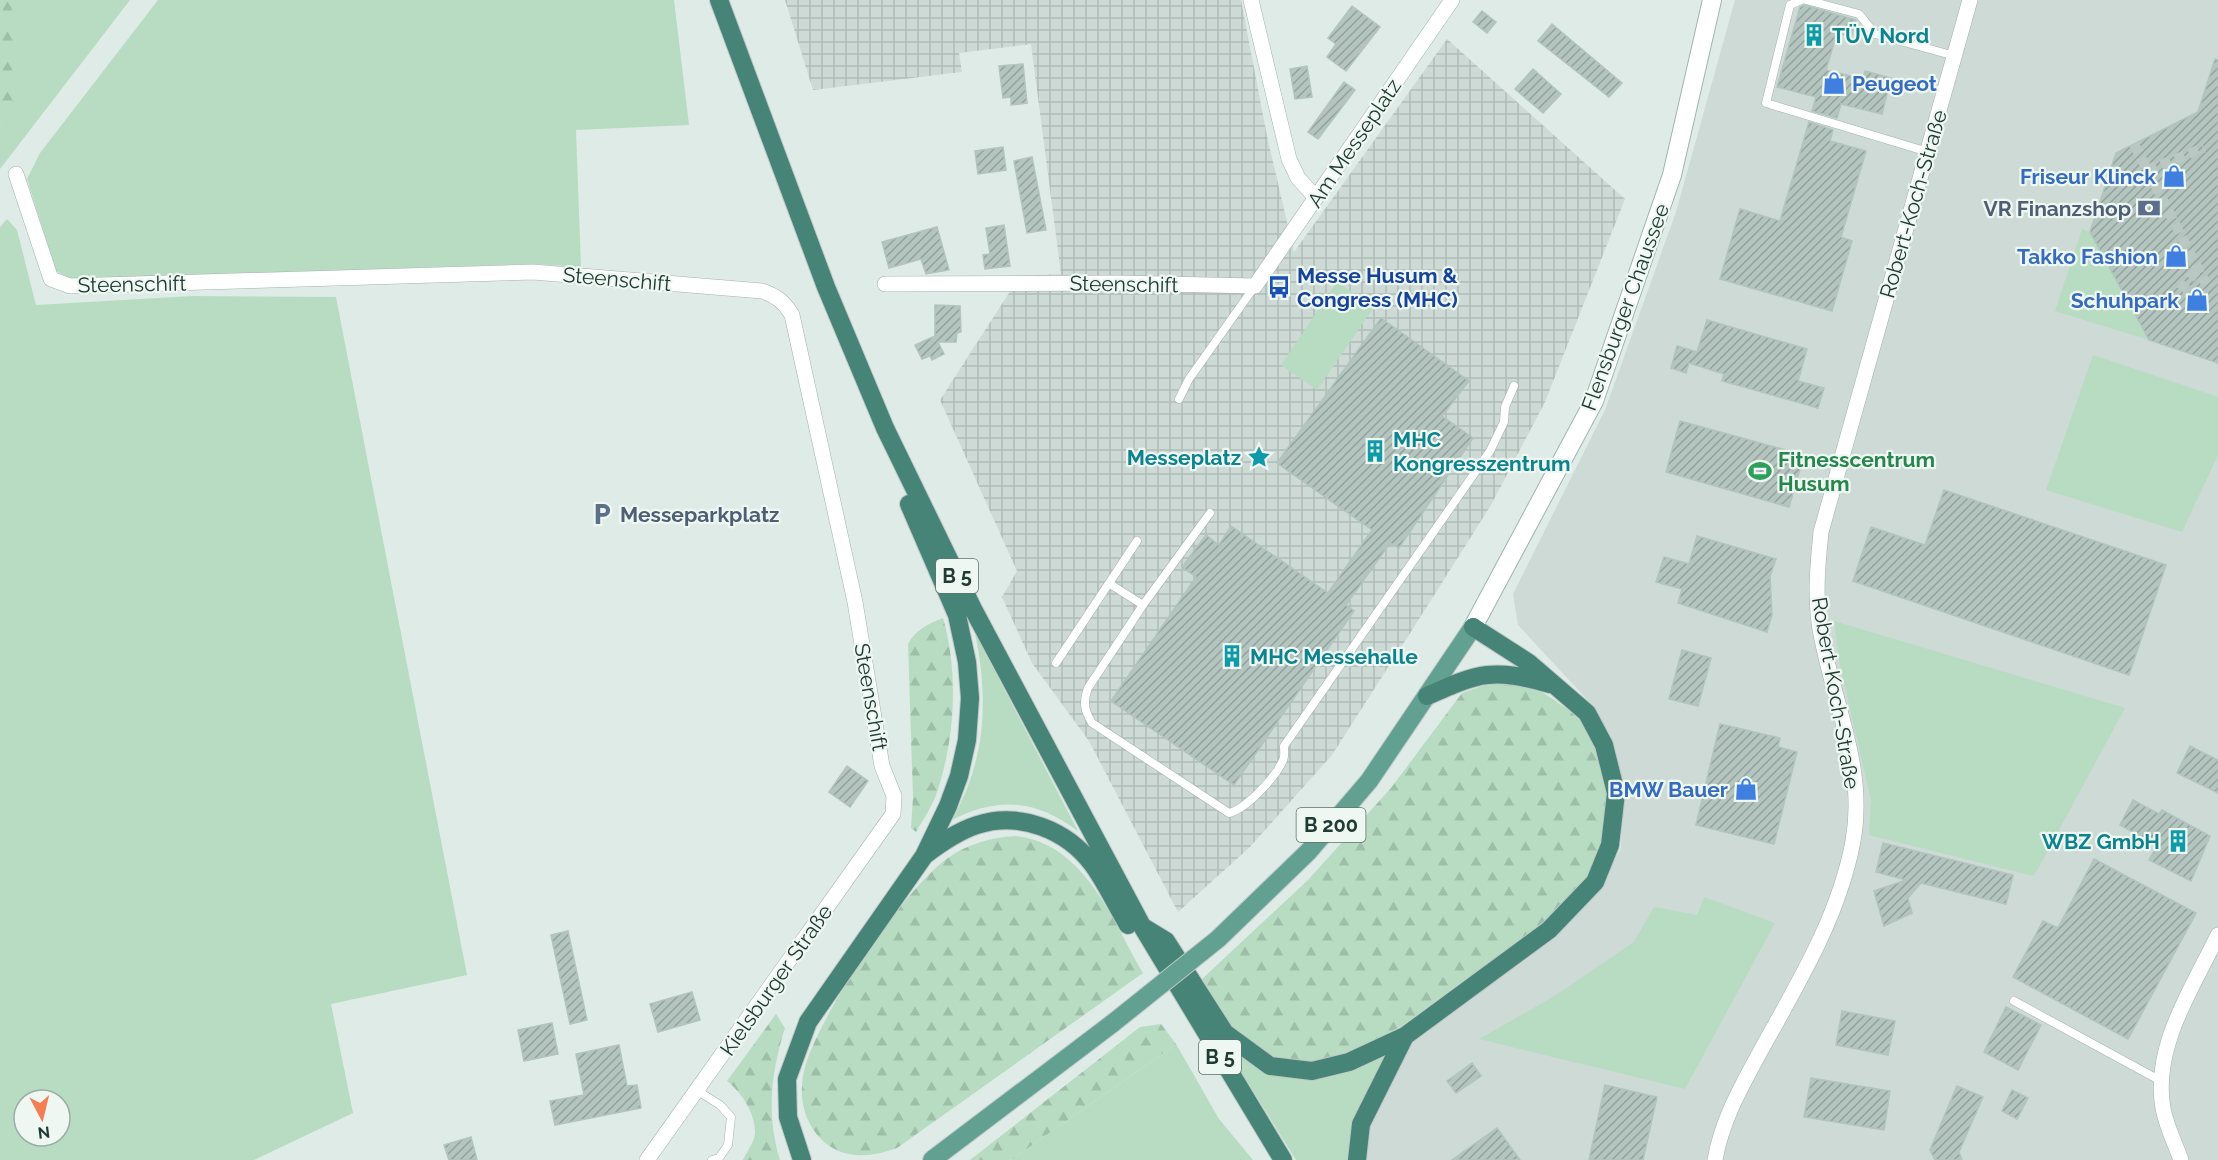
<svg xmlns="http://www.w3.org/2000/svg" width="2218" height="1160" font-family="Raleway,sans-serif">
<defs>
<pattern id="industrial-grid" width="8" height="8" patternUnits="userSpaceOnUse" patternTransform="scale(1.5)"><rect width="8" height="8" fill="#cddad5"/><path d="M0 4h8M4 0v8" fill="none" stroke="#b0bcb7"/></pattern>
<pattern id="forest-firs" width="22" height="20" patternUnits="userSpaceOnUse" patternTransform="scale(1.5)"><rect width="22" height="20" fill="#b7dcc2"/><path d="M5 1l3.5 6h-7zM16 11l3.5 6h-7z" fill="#9dbea7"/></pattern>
<pattern id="building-hatch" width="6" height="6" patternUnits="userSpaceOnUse" patternTransform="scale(1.5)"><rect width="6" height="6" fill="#b4c5bf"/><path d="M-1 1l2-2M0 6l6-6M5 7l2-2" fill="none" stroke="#92a19c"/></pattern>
</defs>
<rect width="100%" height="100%" fill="#dfebe6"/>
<path fill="#cddad5" d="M1735,0H2218V1160H1362L1366,1125L1407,1046L1480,991L1602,884L1621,848L1623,791L1613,743L1595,708L1518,625L1513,594L1605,410L1676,212Z"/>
<path fill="url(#industrial-grid)" d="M785,0H1241L1267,136L1294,252L1447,39L1625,199L1545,402L1491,505L1428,605L1332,755L1249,848L1178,912L1089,741L1032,663L1002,597L1017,571L940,400L1020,276L1061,274L1031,44L959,53L962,72L813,90Z"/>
<path fill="#b7dcc2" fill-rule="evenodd" d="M0,0H130L0,169Z
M158,0H674L689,125L576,130L581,267L535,264L71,279L56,271L27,179L40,153Z
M7,219L17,230L36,305L193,296L336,297L467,975L331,1004L353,1113L254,1160H0V227ZM24,1100H60V1136H24Z
M2082,229L2090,232L2149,340L2055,311Z
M1337,282L1374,307L1317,390L1281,365Z
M2093,355L2218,397V455L2182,532L2046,490Z
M1834,621L2125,708L2034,876L1869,835L1871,800L1840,666Z
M975,633L1078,831C1036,800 999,796 952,820C986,759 989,701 975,633Z
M1704,897L1775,923L1685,1089L1479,1039L1553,997L1634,942L1654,907L1697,915Z
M1219,1036L1396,1046L1352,1160H1296Z
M1176,1044L1219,1119L1253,1160H1011Z"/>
<path fill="url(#forest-firs)" d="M0,0H13L11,18L19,44L12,86L17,98L18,109L0,131Z
M943,618C959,673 955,741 936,795C931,808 923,820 916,832L911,828L913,797L908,644C916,629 928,624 943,618Z
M1497,681L1538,689L1580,718L1596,749L1607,794L1601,841L1587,879L1544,922L1403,1025L1348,1055L1312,1064L1272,1059L1229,1025L1202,979L1308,880L1391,788L1462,693Z
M1016,836C1085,844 1112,920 1143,973L897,1148C872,1157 845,1160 824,1142C805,1124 799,1102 803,1076C810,1027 906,886 948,858C968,844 991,837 1016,836Z
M776,1014L785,1028C771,1073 766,1114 780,1160H743C746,1153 754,1142 755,1134C756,1114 742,1093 727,1081Z
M1161,1024L1176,1044L1011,1160H970L1140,1027Z"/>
<path fill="url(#building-hatch)" stroke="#b1c4bd" stroke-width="1.5" d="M1804,5L1856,20L1851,37L1837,33L1826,70L1863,79L1865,71L1891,78L1882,114L1841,104L1837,118L1812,111L1816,97L1777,87L1800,7Z
M1352,6L1380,27L1346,71L1327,57L1336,44L1328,38Z
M1482,11L1496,22L1487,33L1473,22Z
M1552,24L1622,83L1609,97L1538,41Z
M2215,59L2218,60V363L2149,340L2090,232L2116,153L2198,112Z
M1023,64L1027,103L1011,105V97L1003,98L999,66Z
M1307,66L1312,97L1295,99L1290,69Z
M1533,69L1561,94L1543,113L1515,89Z
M1344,82L1355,90L1318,139L1308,132Z
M1809,122L1833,130L1830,141L1866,151L1841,237L1852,241L1832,311L1720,279L1740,209L1780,221Z
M1003,147L1006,170L978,174L975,151Z
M1032,157L1046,230L1027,233L1014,161Z
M1004,225L1010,266L985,269L983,255L990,254L986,228Z
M937,227L949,270L926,274L921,259L889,268L882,242Z
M935,305L960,306L961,332L957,333L956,342H938L944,354L932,360L930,356L922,359L915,345L935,336Z
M1381,318L1469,381L1442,416L1473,438L1399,548L1390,543L1346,605L1354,611L1234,785L1111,701L1196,577L1182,567L1206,535L1219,545L1231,526L1328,593L1372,530L1277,463Z
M1707,320L1807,349L1798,381L1824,388L1818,408L1722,381L1724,374L1689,363L1686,373L1671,368L1677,346L1697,352Z
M1680,421L1804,455L1789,507L1666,472Z
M1944,490L2166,565L2129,675L1853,581L1871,527L1925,545Z
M1697,536L1776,559L1770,576L1772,615L1767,632L1678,603L1682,589L1656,582L1664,557L1689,564Z
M1682,650L1711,658L1698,706L1669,699Z
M1720,724L1780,738L1778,747L1797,752L1774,844L1696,825Z
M2190,746L2218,760V793L2177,773Z
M847,766L868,781L850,807L829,792Z
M2133,800L2159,814L2162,810L2210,836L2191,881L2149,860L2157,846L2120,825Z
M1883,843L2013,875L2006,904L1921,883L1908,898L1912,913L1884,926L1874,891L1906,880L1876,872Z
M2094,859L2196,913L2128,1039L2013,977L2043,921L2058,928Z
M568,931L587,1020L570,1024L551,935Z
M692,992L700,1020L658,1032L650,1004Z
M2006,1007L2041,1025L2018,1070L1984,1052Z
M1842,1011L1895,1021L1888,1055L1836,1045Z
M552,1023L558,1054L524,1061L518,1030Z
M619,1045L627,1086L637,1085L641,1108L555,1125L550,1101L584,1095L576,1054Z
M1472,1063L1481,1076L1456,1093L1447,1081Z
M1811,1078L1890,1091L1884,1130L1804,1117Z
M1605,1085L1657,1097L1643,1160H1589Z
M1957,1086L1983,1097L1959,1152L1962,1160H1935L1930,1150Z
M2012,1090L2028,1098L2017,1119L2002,1111Z
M1497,1128L1520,1160H1452Z
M471,1137L477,1160H449L444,1145Z"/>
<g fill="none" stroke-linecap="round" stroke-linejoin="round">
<path stroke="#b9c8c2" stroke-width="10" stroke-dasharray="10 5" stroke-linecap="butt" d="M2134,144L2206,284
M2147,170L2204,148
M2180,290L2198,269"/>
<g stroke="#a2b3ad" stroke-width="9">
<path id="service" d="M1801,0L1790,5L1766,103L1928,152
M1806,0L1859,14L1875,34L1955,56
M1179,399L1189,379L1255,286
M1210,513L1143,605L1088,688C1083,702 1084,710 1092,723L1229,813C1246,809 1276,777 1283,760C1285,757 1284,750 1284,746L1490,451L1504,422L1505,407L1514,386
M1110,584L1143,605
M1056,663L1137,541
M2014,1001L2161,1081
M698,1091L720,1105L731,1117L728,1145L719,1158L712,1160"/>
</g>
<g stroke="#a2b3ad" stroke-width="16">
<path id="minor" d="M1251,0L1289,159L1298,178L1316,198
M16,174L51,279L70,286L533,272L762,291C777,296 784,302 792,315L855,602L882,766L894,796L893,814L647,1160
M885,284L1118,283L1255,286L1452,0
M1715,1160C1722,1120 1741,1087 1760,1052C1797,985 1839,917 1853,841C1867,765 1830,696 1819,623C1815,592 1818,562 1821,532L1970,0
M2181,1160C2175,1143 2166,1126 2163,1108C2152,1047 2193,987 2218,935"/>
</g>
<g stroke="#9eb6ae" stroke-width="20">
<path id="secondary" d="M1473,627L1594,401L1672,175L1712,0"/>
</g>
<g stroke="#c1c8c6" stroke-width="20">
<path id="primary" d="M1218,939L1309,851L1369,781L1473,627
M932,1160L1113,1023"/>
</g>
<g stroke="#c1c8c6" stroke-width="20">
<path id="trunk" d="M719,0L826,287L885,428L973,609L1142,926L1283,1160
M1427,696C1481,672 1492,668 1550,684
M925,855C941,843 958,831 977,825C1020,811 1067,830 1093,865C1106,883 1116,905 1128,925
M1143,927L1166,941L1225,1033L1270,1066L1312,1071L1349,1062L1405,1036L1549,930L1595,882L1610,845L1616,793L1604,745L1587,713L1529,663L1473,627
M802,1160L788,1117L787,1079L808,1022L924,856L948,806L959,776L967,740L970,698L967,662L957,615L909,504
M1357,1160L1361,1124L1405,1036"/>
</g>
<use href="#service" stroke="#fff" stroke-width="8"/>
<use href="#minor" stroke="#fff" stroke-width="15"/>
<use href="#secondary" stroke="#fff" stroke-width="18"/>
<use href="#primary" stroke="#62a192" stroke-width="18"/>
<use href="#trunk" stroke="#468477" stroke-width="18"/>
<g stroke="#c1c8c6" stroke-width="20" stroke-linecap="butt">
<path id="primary-bridge" d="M1113,1023L1218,939"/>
</g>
<use href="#primary-bridge" stroke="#62a192" stroke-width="18"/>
</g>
<defs>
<g id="building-bare" transform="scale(1.8)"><path d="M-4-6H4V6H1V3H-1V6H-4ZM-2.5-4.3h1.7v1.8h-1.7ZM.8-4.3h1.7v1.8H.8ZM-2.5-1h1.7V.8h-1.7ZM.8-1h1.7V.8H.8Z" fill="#0f9aa8" stroke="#eff7f3" stroke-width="2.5" paint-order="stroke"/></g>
<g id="shop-bare" transform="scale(1.8)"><path d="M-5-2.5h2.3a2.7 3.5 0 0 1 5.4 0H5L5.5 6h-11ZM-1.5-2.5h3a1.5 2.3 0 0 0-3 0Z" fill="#3f7fe0" stroke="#eff7f3" stroke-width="2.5" paint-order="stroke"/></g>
<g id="bank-bare" transform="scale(1.8)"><path d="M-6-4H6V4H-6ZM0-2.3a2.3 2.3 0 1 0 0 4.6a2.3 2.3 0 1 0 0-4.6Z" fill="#5c6f8a" stroke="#eff7f3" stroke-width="2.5" paint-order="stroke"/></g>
<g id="bus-bare" transform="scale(1.8)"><path d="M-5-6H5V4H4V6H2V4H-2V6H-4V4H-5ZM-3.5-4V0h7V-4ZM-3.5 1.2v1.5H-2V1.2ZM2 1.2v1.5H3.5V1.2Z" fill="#1a4fb4" stroke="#eff7f3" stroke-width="2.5" paint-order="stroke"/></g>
<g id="sight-bare" transform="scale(1.8)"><path d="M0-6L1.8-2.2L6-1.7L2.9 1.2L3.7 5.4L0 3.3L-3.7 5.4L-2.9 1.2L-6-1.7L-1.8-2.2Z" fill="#0f9aa8" stroke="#eff7f3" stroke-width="2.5" paint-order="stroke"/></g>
<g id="stadium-bare" transform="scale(1.8)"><path d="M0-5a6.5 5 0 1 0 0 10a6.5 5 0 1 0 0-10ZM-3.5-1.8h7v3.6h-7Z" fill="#2e9e5b" stroke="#eff7f3" stroke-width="2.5" paint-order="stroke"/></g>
<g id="parking-bare" transform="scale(1.8)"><path d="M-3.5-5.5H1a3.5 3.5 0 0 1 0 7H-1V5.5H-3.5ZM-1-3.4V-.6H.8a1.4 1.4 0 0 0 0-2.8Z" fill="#5c6f8a" stroke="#eff7f3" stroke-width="2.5" paint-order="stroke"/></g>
</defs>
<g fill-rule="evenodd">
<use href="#building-bare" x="1814" y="35"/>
<use href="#shop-bare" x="1834" y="83"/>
<use href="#shop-bare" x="2174" y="176"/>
<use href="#bank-bare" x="2149" y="208"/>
<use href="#shop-bare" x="2176" y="256"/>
<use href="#bus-bare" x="1279" y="287"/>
<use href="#shop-bare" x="2197" y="300"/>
<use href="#building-bare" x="1375" y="451"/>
<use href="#sight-bare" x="1259" y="457"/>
<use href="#stadium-bare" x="1760" y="471"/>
<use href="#parking-bare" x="602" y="514"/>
<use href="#building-bare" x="1232" y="656"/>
<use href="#shop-bare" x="1746" y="789"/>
<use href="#building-bare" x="2178" y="841"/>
</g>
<g text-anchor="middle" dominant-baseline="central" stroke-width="4.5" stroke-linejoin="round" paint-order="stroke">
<g fill="#eff7f3" stroke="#5e736d" stroke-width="1.5">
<rect x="936" y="559" width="42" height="34" rx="4.5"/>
<rect x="1296.5" y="808" width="69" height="34" rx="4.5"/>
<rect x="1199" y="1040" width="42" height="34" rx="4.5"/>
</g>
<g font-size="20" font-weight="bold" fill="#203b34">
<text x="957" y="576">B 5</text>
<text x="1331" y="825">B 200</text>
<text x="1220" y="1057">B 5</text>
</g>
<g font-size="21" font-weight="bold" fill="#0d838f" stroke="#eff7f3" text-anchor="start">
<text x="1832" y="35">TÜV Nord</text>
<text x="1393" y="439">MHC<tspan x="1393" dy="24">Kongresszentrum</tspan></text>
<text x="1241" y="457" text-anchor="end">Messeplatz</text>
<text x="1250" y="656">MHC Messehalle</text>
<text x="2160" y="841" text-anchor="end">WBZ GmbH</text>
</g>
<g font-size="21" font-weight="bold" fill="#366cbe" stroke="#eff7f3" text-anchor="end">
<text x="1852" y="83" text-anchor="start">Peugeot</text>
<text x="2156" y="176">Friseur Klinck</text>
<text x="2158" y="256">Takko Fashion</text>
<text x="2179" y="300">Schuhpark</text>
<text x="1728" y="789">BMW Bauer</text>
</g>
<g font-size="21" fill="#203b34" stroke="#eff7f3">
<text transform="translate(1354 143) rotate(-56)">Am Messeplatz</text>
<text transform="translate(1913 204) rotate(-74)">Robert-Koch-Straße</text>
<text transform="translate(617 279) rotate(5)">Steenschift</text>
<text transform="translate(132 284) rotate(-1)">Steenschift</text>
<text transform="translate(1124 284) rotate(1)">Steenschift</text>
<text transform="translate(1625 307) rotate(-70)">Flensburger Chaussee</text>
<text transform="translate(1836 693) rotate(80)">Robert-Koch-Straße</text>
<text transform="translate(871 697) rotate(80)">Steenschift</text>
<text transform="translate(776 980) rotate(-55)">Kielsburger Straße</text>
</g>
<g font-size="21" font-weight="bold" fill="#4e5e75" stroke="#eff7f3" text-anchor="end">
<text x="2131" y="208">VR Finanzshop</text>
<text x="620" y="514" text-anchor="start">Messeparkplatz</text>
</g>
<g font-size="21" font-weight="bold" fill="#164399" stroke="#eff7f3" text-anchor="start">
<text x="1297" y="275">Messe Husum &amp;<tspan x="1297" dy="24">Congress (MHC)</tspan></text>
</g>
<g font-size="21" font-weight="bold" fill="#27864d" stroke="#eff7f3" text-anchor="start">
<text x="1778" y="459">Fitnesscentrum<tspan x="1778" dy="24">Husum</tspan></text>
</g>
</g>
<g transform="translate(42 1118) rotate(173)"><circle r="28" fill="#eff7f3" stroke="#9caca7" stroke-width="1.5"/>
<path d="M0-4.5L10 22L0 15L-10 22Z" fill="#f47e53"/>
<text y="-9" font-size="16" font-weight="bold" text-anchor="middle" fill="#203b34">N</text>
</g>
</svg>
